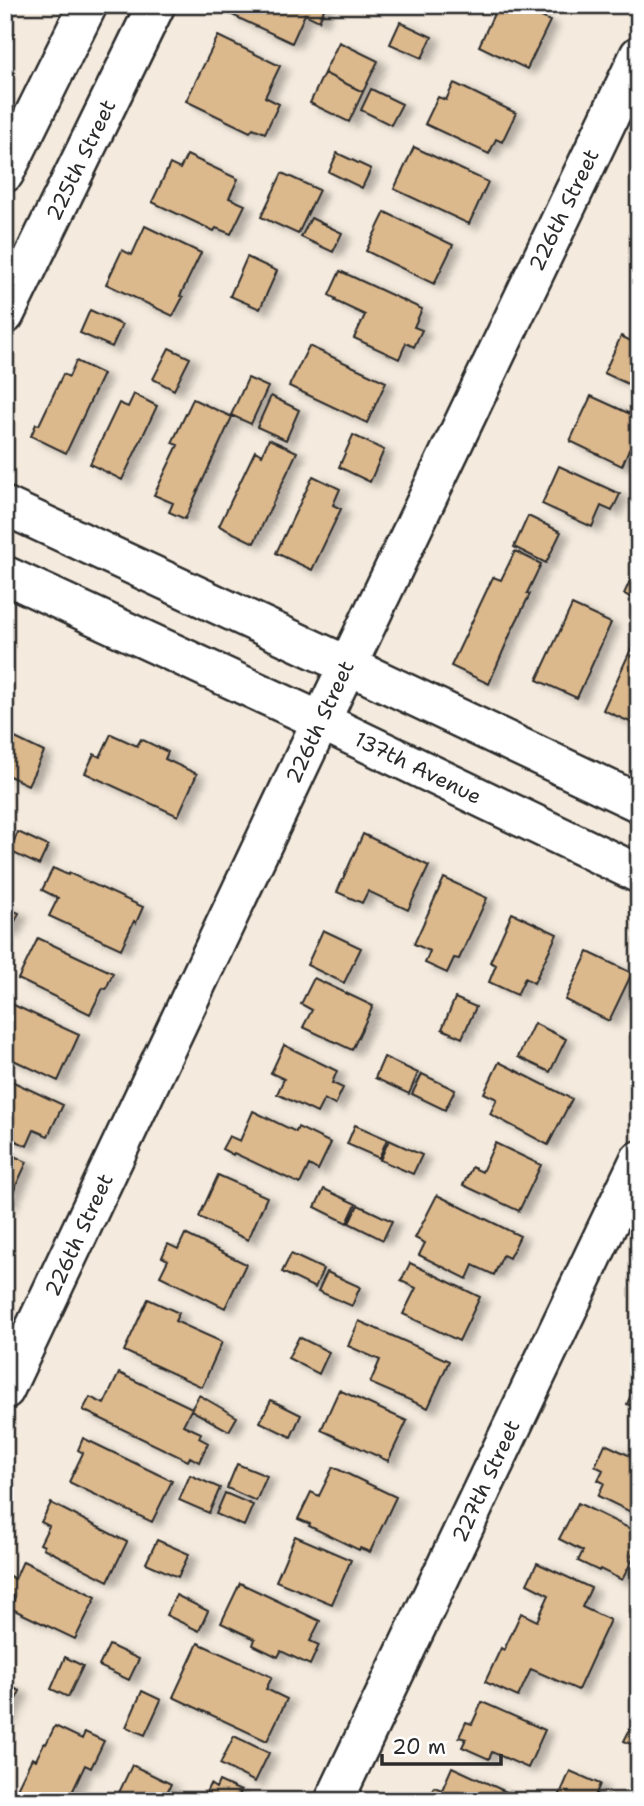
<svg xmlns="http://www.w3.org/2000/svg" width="644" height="1806" font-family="'Shantell Sans',sans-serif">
<defs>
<filter id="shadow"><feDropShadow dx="8" dy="4.5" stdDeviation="3.5" flood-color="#0004"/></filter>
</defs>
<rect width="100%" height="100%" fill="#f4eadd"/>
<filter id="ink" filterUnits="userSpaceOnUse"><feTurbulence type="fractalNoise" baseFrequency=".0143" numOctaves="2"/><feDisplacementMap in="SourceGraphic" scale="14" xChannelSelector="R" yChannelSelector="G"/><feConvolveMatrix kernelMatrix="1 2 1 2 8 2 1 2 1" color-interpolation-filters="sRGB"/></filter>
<g filter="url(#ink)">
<path fill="#dcb88d" stroke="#2b2b2b" stroke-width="2" filter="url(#shadow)" d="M234,5H326L319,21L305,14L292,43L230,14Z
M498,5H517L550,21L527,69L479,46Z
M400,22L432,37L422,58L390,44Z
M218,36L280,66L265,97L279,104L265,133L253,128L250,132L186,101Z
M339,42L378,61L363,92L324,73Z
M324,73L363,92L349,122L310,103Z
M454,83L516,113L502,142L496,139L489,154L425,124L438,97L446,100Z
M371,89L402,104L391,125L361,110Z
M414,147L488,182L469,224L394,189Z
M337,153L371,169L362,188L329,172Z
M187,155L238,179L229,198L245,205L231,234L216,228L214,231L152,202L170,164L180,169Z
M282,173L319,190L298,234L261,217Z
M385,212L453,245L434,284L366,251Z
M311,218L342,233L333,252L301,237Z
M145,226L201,253L180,296L183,297L173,316L106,284L122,250L132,255Z
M247,257L277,271L260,309L230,296Z
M340,271L422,309L414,327L422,330L414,347L406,343L399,359L354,338L365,315L335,301L336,299L329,295Z
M90,310L122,325L112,347L80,333Z
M621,336L639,345V389L604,373Z
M309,346L386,382L367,423L289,386Z
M169,348L190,358L174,390L153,379Z
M76,361L103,374L66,453L31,436L36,424L39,425L63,374L69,377Z
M248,378L268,387L251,424L231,415Z
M134,394L157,406L122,480L90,464L119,403L128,407Z
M271,396L299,410L286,440L257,427Z
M591,396L639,418V453L629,449L622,466L570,441Z
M193,399L232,417L185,519L169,512L173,503L154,495L178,445L172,443Z
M353,435L384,450L370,482L339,467Z
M269,439L297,452L254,543L219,526L255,451L262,455Z
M559,466L620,494L612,511L601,506L592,527L542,504Z
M313,476L340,489L333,505L341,509L312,570L276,553Z
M528,516L561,532L546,563L514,547Z
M515,551L541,564L527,593L530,594L512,630L489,684L451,666L493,577L501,580Z
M637,565H639V601L624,594Z
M572,605L611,623L577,698L537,680Z
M637,636L639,637V726L603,710Z
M111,734L137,746L141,739L168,752L165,759L197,774L178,816L85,773L94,754L100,757Z
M11,736L44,752L28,785L5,774V749Z
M18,832L48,846L39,865L9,851Z
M363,834L429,866L408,910L368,891L362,903L337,892Z
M53,868L68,875L69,873L143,907L136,923L134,921L121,949L49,916L58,898L42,890Z
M444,878L487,898L459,959L454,958L447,973L425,963L430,951L414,944Z
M5,907L19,913L10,932L5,930Z
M512,913L557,934L534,983L525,978L517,995L489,982L496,965L490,962Z
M323,930L361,948L344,983L307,965Z
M38,938L113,973L106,989L103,988L90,1014L18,979Z
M588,952L632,973L609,1021L565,1000Z
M314,978L373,1006L352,1050L303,1027L312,1010L301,1004Z
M455,998L476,1007L462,1038L442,1029Z
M5,1001L79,1035L58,1081L5,1056Z
M534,1023L566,1039L550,1072L518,1057Z
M284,1045L337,1071L332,1083L343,1088L335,1105L324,1099L317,1113L277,1094L284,1079L271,1073Z
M384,1057L418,1073L409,1094L375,1078Z
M499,1062L572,1099L548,1145L490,1114L497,1099L484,1093Z
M422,1074L455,1090L445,1110L412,1094Z
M5,1078L63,1105L48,1136L34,1130L27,1146L5,1136Z
M253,1111L296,1132L298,1127L331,1143L318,1170L309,1165L300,1184L234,1153L233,1155L222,1149L229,1136L240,1141Z
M355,1125L387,1139L379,1158L347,1144Z
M389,1140L422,1155L413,1174L380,1160Z
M495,1143L541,1165L519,1211L463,1185L472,1167L482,1172Z
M5,1152L27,1162L5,1209Z
M218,1175L267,1197L248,1240L199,1217Z
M324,1189L356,1204L347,1223L315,1207Z
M437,1195L520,1236L509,1258L503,1255L494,1275L473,1265L467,1279L419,1255L425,1243L415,1238Z
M358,1205L392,1221L383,1240L349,1223Z
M185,1234L246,1264L225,1308L160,1276L168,1260L162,1257L168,1244L178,1249Z
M291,1254L323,1269L315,1288L282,1272Z
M410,1263L480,1297L459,1341L403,1314L416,1288L401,1281Z
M327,1272L360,1287L352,1306L318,1291Z
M148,1299L179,1313L175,1321L222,1342L202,1387L124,1351Z
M359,1321L449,1361L428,1408L370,1383L380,1360L348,1346Z
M299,1337L329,1352L319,1374L288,1358Z
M119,1373L192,1408L183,1425L201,1433L199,1438L208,1443L199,1462L190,1457L188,1461L83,1410L90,1397L104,1404Z
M639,1377V1410L627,1404Z
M339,1390L407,1421L388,1461L321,1430Z
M199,1395L237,1417L229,1431L191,1410Z
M271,1400L301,1415L291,1437L260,1422Z
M83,1438L172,1481L152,1522L69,1482L83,1453L78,1450Z
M605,1444L639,1460V1516L598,1496L604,1483L598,1480L603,1470L595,1466Z
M237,1464L267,1476L256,1501L227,1488Z
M333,1467L396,1497L370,1552L360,1548L359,1550L309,1526L310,1524L298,1519L311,1492L319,1496Z
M190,1475L220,1488L209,1513L179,1500Z
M225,1493L253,1505L244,1526L216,1514Z
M51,1503L127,1542L108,1581L43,1548L44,1546L40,1544L49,1526L41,1522Z
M578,1503L639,1533V1542L632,1556L634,1557L622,1580L600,1569L599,1571L578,1561L583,1551L559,1539Z
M295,1536L351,1560L332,1604L276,1581Z
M157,1540L189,1554L178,1577L146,1563Z
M23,1561L96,1597L75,1639L10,1608L15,1597L5,1592V1582L8,1575L15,1579Z
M537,1563L591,1588L582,1607L610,1620L578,1690L531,1669L518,1697L485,1682L501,1648L504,1650L521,1613L537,1621L549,1595L527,1584Z
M240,1583L320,1621L310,1641L319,1645L310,1665L281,1651L278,1657L253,1645L255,1639L221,1623Z
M176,1595L208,1611L199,1631L166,1615Z
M198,1643L272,1677L266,1689L287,1699L267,1741L173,1697Z
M109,1645L139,1659L129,1680L99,1666Z
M65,1657L83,1666L68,1697L51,1689Z
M5,1684L20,1691L5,1721Z
M142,1691L161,1700L145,1735L126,1727Z
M482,1702L545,1730L528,1768L492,1752L489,1759L462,1747L466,1739L459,1737L466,1722L472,1724Z
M633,1723L639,1726V1748L624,1741Z
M55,1726L82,1739L85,1732L104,1741L91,1768L85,1765L68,1801H15L12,1799L32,1758L36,1760L44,1743L46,1744Z
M234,1736L269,1753L255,1782L220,1764Z
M132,1765L171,1784L163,1801H107L109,1796L116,1799Z
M452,1767L526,1801H428L434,1787L442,1790Z
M570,1771L600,1784L593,1801H557Z
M219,1781L241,1791L238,1798L244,1801H202L210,1784L216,1788Z"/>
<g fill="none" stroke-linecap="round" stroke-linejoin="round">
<g stroke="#2b2b2b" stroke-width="42">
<path id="minor" d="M5,173L88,5
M5,315L156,5
M5,506L347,665L639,803
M5,575L321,721L639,874
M5,1390L321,721L639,55
M334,1801L639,1160"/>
</g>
<use href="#minor" stroke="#fff" stroke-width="37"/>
</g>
</g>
<g text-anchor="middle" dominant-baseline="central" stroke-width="5" stroke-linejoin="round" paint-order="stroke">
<g font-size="21" fill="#2b2b2b" stroke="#fff">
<text transform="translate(81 160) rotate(-64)">225th Street</text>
<text transform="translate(564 210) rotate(-64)">226th Street</text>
<text transform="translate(320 722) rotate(-65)">226th Street</text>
<text transform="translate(418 768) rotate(26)">137th Avenue</text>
<text transform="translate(79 1235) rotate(-65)">226th Street</text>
<text transform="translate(486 1481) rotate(-65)">227th Street</text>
</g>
</g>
<rect width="644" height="1806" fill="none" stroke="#fff" stroke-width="28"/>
<rect x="14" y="14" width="616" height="1778" fill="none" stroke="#2b2b2b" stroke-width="2.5" filter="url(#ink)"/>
<path d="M382 1754v10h119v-10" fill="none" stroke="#2b2b2b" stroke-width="3.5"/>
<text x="392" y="1754" font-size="21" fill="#2b2b2b" stroke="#ffffff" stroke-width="5" paint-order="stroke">20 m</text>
</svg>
